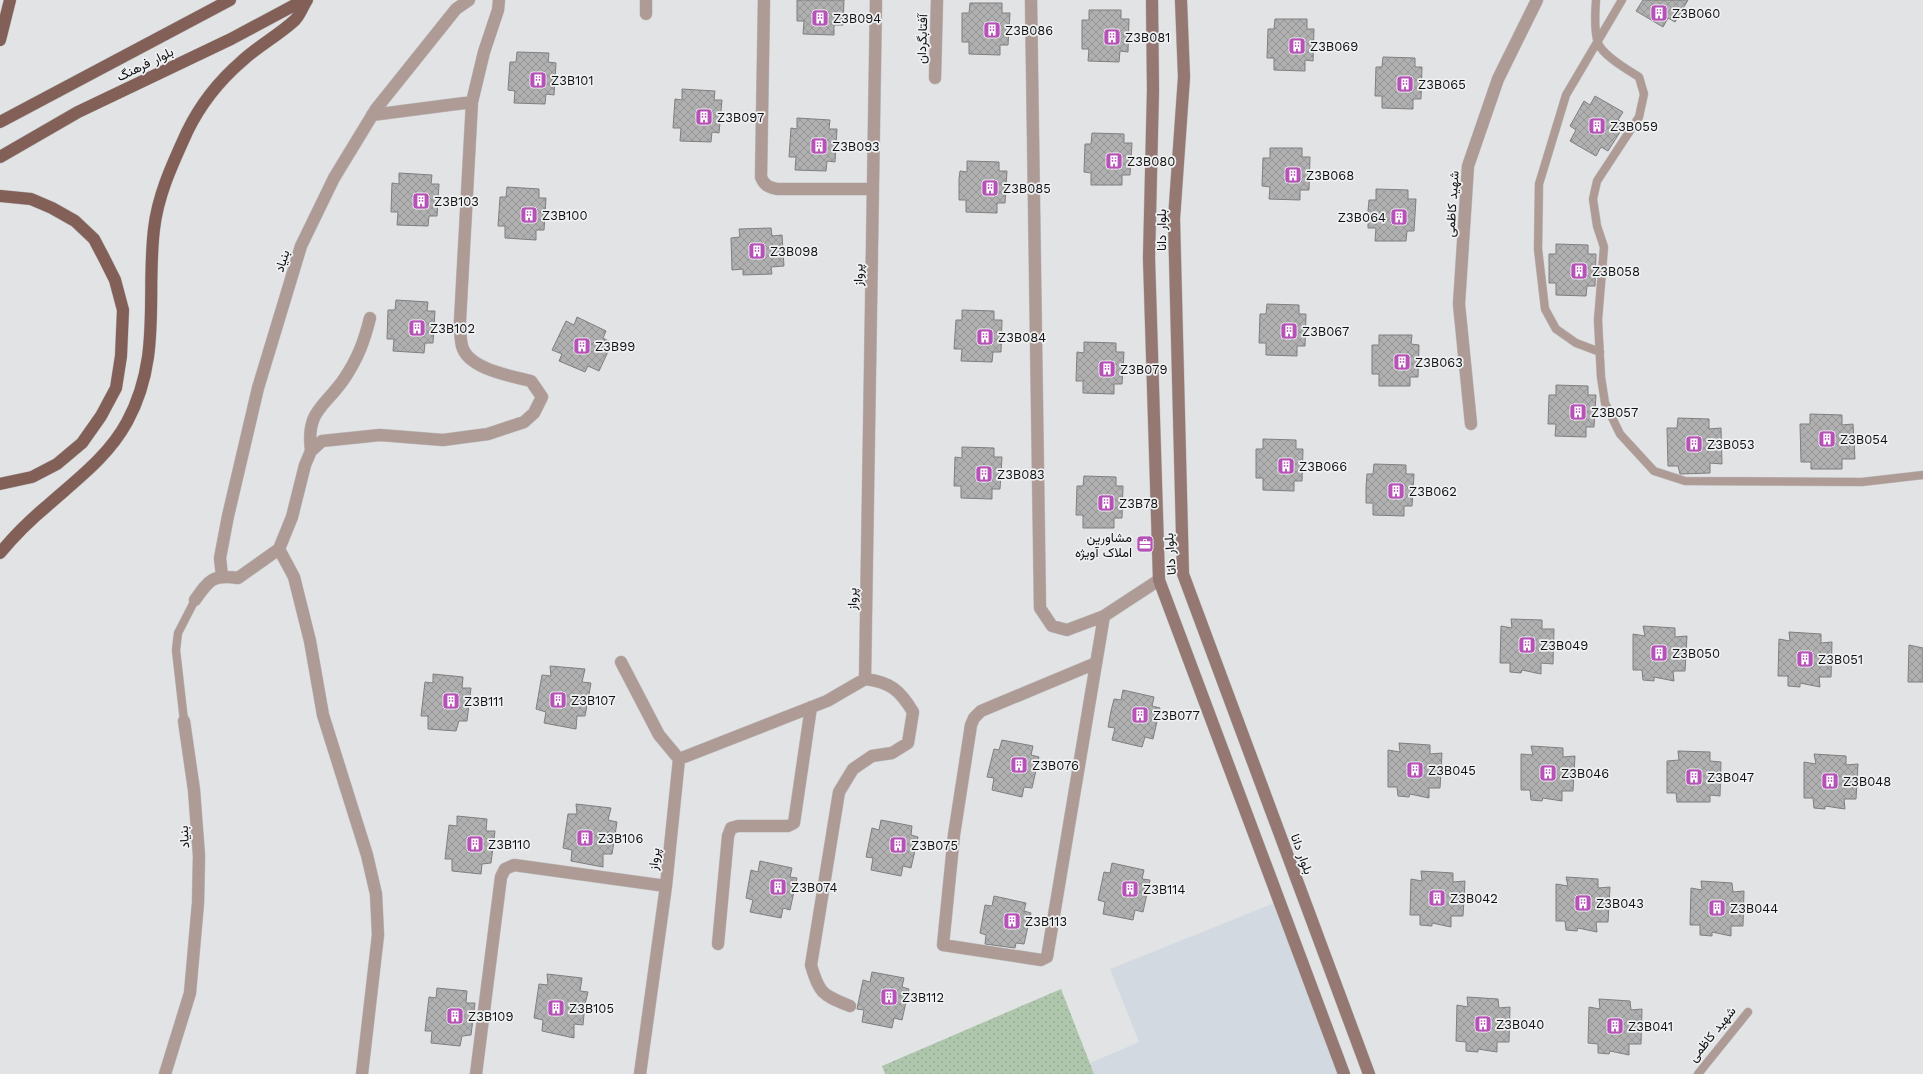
<svg xmlns="http://www.w3.org/2000/svg" width="1923" height="1074" font-family="'Work Sans',Vazirmatn,sans-serif">
<defs>
<pattern id="park-dots" width="8" height="8" patternUnits="userSpaceOnUse"><rect width="8" height="8" fill="#aec6ac"/><path d="M2 2h.1M6 6h.1" fill="none" stroke="#95a993" stroke-width="1.8" stroke-linecap="round"/></pattern>
<pattern id="building-cross-hatch" width="8" height="8" patternUnits="userSpaceOnUse"><rect width="8" height="8" fill="#b0b0b1"/><path d="M0 0l8 8M0 8l8-8" fill="none" stroke="#969697"/></pattern>
</defs>
<rect width="100%" height="100%" fill="#e2e3e5"/>
<path fill="#d3d9e1" d="M1277,902L1345,1074H1094L1090,1063L1139,1042L1110,969Z"/>
<path fill="url(#park-dots)" d="M1061,989L1094,1074H885L882,1066Z"/>
<path fill="url(#building-cross-hatch)" stroke="#7f7e80" d="M797,0H844L843,25H834V35L803,34L804,21H797Z
M1643,0H1688L1675,22L1668,18L1663,27L1636,11Z
M970,3H1002V13H1010L1008,45H1000V55L969,54V42H962V13H969Z
M1089,10H1121V19H1129L1128,52L1120,51L1119,62L1088,61L1089,49H1082V20H1089Z
M1275,19H1307V29H1314L1313,61L1305,60V71L1274,70V58H1267L1268,29H1274Z
M517,52L549,53L548,62L556,63L554,95L546,94L545,104L514,103L515,91L508,90L510,62H516Z
M1383,57L1415,58V67H1422L1421,99H1413V109L1382,108V96H1375L1376,67H1382Z
M682,89L715,91L714,100H722L719,133L712,132L711,142L680,141L681,128H673L675,99L682,100Z
M1595,96L1623,112L1618,120L1625,124L1608,151L1601,147L1596,156L1570,141L1576,130L1570,126L1584,101L1590,105Z
M797,118L830,120L829,129H837L835,162L827,161L826,171L795,170L796,157H789L791,128L797,129Z
M1092,133L1124,134V143H1132L1130,175H1122V185H1091V173L1084,172L1085,144H1091Z
M1270,148H1302V157H1310L1309,190H1300V200L1269,199L1270,187L1262,186L1263,158H1270Z
M967,161L999,162V171H1007L1005,203H997V213L966,212V200H959V179L960,171L967,172Z
M399,173L432,175L431,184H439L437,216H429L428,226L397,225L398,212H391L392,183L399,184Z
M507,187L539,189V198H546L544,230H536V240L505,238V226H498L500,197H506Z
M1376,189L1408,190V199H1416L1414,231H1407L1406,241H1375L1376,228H1368V211L1369,200H1376Z
M771,228L772,236L782,235L784,266L771,267L772,274L743,275V269L732,270L731,238L740,237L739,229Z
M1556,244L1588,245V254H1596L1595,286H1587L1586,296L1556,295V283H1549V254H1556Z
M396,300L428,302L427,311H435L433,343H425L424,353L393,351L394,339H387L388,310H395Z
M1267,304L1299,305V314H1306L1305,346H1297V356L1266,355V343H1259L1260,314H1266Z
M962,310L994,311V320H1002L1001,352H993L992,362L961,361L962,349H954L956,320H962Z
M577,317L606,331L603,338L612,343L599,371L588,366L585,372L559,361L562,354L552,350L566,321L574,325Z
M1379,335H1412L1411,344L1419,345L1418,377H1410V386H1379V374H1372V345H1379Z
M1084,342L1116,343V352H1124L1122,384H1114V394L1083,393V381H1076L1077,352L1084,353Z
M1556,385L1588,386V395H1596L1594,427H1586V437L1555,436L1556,424H1548L1549,395H1556Z
M1810,414L1842,415V425L1853,424L1855,459H1842V469H1811V462H1801L1800,424H1810Z
M1678,418L1709,419V429L1721,428L1722,464L1710,463V473L1680,474L1678,466H1668L1667,428H1677Z
M1263,439L1296,440V449H1303L1302,481H1294V491L1263,490V478H1256V449H1263Z
M962,447L994,448V457H1002L1000,489H992V499L961,498V486H954L955,457L962,458Z
M1374,464L1406,465V474H1414L1412,506H1404V516L1373,515V503H1366V487L1367,474H1373Z
M1084,476L1116,477V486H1123L1122,518H1114V528H1083V515H1076L1077,486H1083Z
M1511,619L1542,620V629H1554L1553,664L1541,663V674L1522,670L1521,673L1510,672V663H1500L1501,626L1512,628Z
M1643,626L1675,628V637L1687,636L1685,671H1673L1674,681L1654,677V681L1643,680L1642,670H1633V634L1645,636Z
M1789,632L1821,634V643L1832,642L1831,677H1819L1820,687L1800,683V687L1788,686V676H1778L1779,639L1790,641Z
M1909,645L1923,648V682H1908Z
M550,666L585,669L582,682L591,683L585,716H577L576,729L544,723L546,712L536,709L542,675L551,676Z
M433,674L463,677L462,688H471L467,721H459L456,731L428,729V716H421L425,682L433,683Z
M1123,690L1154,697L1152,706L1160,708L1153,739L1145,737L1142,747L1112,740L1115,728L1108,727L1111,711L1114,699L1121,700Z
M1002,740L1033,746L1031,755L1039,757L1032,788L1024,787L1022,797L992,790L994,778L987,777L994,749L999,750Z
M1399,743L1430,745V754L1442,753L1440,788H1429V798L1410,794L1409,797L1398,796L1397,787H1388V750L1400,752Z
M1531,746L1563,748V757L1575,756L1573,791H1562V801L1543,798L1542,801L1531,800L1530,790H1521V754L1533,755Z
M1678,751L1710,752V761L1721,762L1720,796L1710,795V802H1677L1676,793H1667V761L1679,760Z
M1814,754L1846,756V765L1858,764L1856,799H1844L1845,809L1825,806V809L1814,808L1813,798H1804V762L1816,764Z
M576,804L611,808L608,820L617,822L612,854H603V867L571,861L572,850L563,848L568,814H577Z
M457,816L487,819L486,831H495L491,863L482,864L481,874L452,871V859H445L449,825L457,826Z
M881,820L912,826L911,835L918,837L911,868L903,866L901,876L871,870L873,858L866,857L872,828L879,830Z
M760,861L792,868L790,877L797,878L790,910L783,908L781,918L750,912L753,900L746,898L751,870L758,872Z
M1112,863L1144,870L1142,879L1150,880L1143,912L1135,910L1133,920L1103,914L1105,902L1098,900L1104,872L1110,873Z
M1421,871L1453,873V882L1465,881L1463,916H1451V927L1432,923V926L1420,925V915H1410L1411,879L1422,881Z
M1566,877L1598,879V888L1610,887L1608,922H1596L1597,932L1578,928L1577,931L1566,930L1565,921H1556V884L1568,886Z
M1701,881L1732,883L1733,892L1744,891L1743,926H1731V936L1712,932V936L1700,935V925H1690L1691,888L1702,890Z
M994,896L1026,903L1024,911L1031,913L1024,944L1016,943L1015,948L985,944L986,935L980,933L985,905L992,906Z
M872,972L904,978L902,987L909,989L902,1020L894,1018L892,1028L862,1022L864,1010L857,1009L863,980L870,982Z
M547,974L582,978L580,991L588,992L585,1004L583,1025L574,1024V1038L542,1031L543,1020L534,1018L539,984L548,985Z
M437,988L467,991L466,1003H475L471,1035L462,1036L460,1046L431,1043L432,1031H425L429,997L436,998Z
M1467,997L1498,999L1499,1008L1510,1007L1509,1042H1497V1052L1478,1049V1052L1466,1051V1042L1456,1041L1457,1005L1468,1007Z
M1599,999L1630,1001L1631,1010L1642,1009L1641,1044H1629V1055L1610,1051L1609,1054L1598,1053V1044L1588,1043L1589,1007L1600,1009Z"/>
<g fill="none" stroke-linecap="round" stroke-linejoin="round">
<g stroke="#c0c1c3" stroke-width="9">
<path id="lane" d="M1596,0C1595,13 1594,31 1598,43C1603,56 1628,70 1639,77L1644,94L1639,117L1597,181L1593,199L1597,226L1604,247L1598,320L1601,377L1605,403L1620,434L1654,471L1685,481L1862,482L1923,475
M1600,352L1576,343L1556,329L1545,309L1538,249L1539,184L1566,95L1622,0
M184,721L176,650L178,633L195,600
M1698,1074L1748,1012"/>
</g>
<g stroke="#c0c1c3" stroke-width="13">
<path id="street" d="M764,0L761,177C764,185 768,187 777,189H873
M1031,0L1040,608L1052,626L1067,630L1104,616L1159,580
M646,14V0
M935,78L937,0
M372,115L472,102
M1471,424L1459,304L1468,166L1498,79L1537,0
M311,451C306,410 324,408 344,379C358,358 364,342 370,318
M279,549L294,577L310,641L323,715L367,855L376,894L378,935L362,1074
M222,576L220,558L228,516L258,388L301,246L334,178L376,109L456,9L469,0
M195,600C209,580 213,574 238,578L279,549L292,517L305,465L311,451L322,441L380,435L443,440L488,434L524,422L534,413L542,397L531,381C511,376 468,369 462,346C460,338 460,329 460,321L472,102L484,52L498,10L499,0
M621,662L659,735L679,759
M1096,663L981,711L974,718L971,725L954,835L943,945L1041,960L1047,957L1104,616
M718,944L728,836L731,828L738,826H788L794,823L811,707
M850,1006C823,995 819,994 811,965L839,792L853,769L872,756L892,753L908,743L913,712C900,690 890,682 865,679
M165,1074L190,993L198,903L199,856L194,790L184,721
M476,1074L501,877L505,869L514,865L666,886
M640,1074L666,886L679,759L827,701L865,679L876,0"/>
</g>
<g stroke="#c0c1c3" stroke-width="13">
<path id="secondary" d="M1152,0L1153,90L1149,258L1159,580L1344,1074
M1181,0L1184,77L1174,219L1183,574L1369,1074"/>
</g>
<g stroke="#c0c1c3" stroke-width="13">
<path id="primary" d="M0,40L10,0
M0,122L230,0
M0,157L78,112L231,39L304,0
M0,196L31,199L52,208L75,221L94,239L104,258L115,280L123,310L121,356L116,388L101,416L82,443L57,464L32,477L0,484
M0,553C14,536 30,520 47,506C76,480 108,457 127,422C162,358 146,296 154,229C158,194 173,163 187,132C200,105 220,80 242,61C258,46 279,35 295,20C300,15 303,6 307,0"/>
</g>
<use href="#lane" stroke="#af9b96" stroke-width="8"/>
<use href="#street" stroke="#af9b96" stroke-width="12"/>
<use href="#secondary" stroke="#957871" stroke-width="12"/>
<use href="#primary" stroke="#825f57" stroke-width="12"/>
</g>
<defs>
<g id="building-square" transform="scale(0.9)"><rect x="-9" y="-9" width="18" height="18" rx="4" fill="#b551b7" stroke="#eff0f2"/><path d="M-4-6H4V6H1V3H-1V6H-4ZM-2.5-4.3h1.7v1.8h-1.7ZM.8-4.3h1.7v1.8H.8ZM-2.5-1h1.7V.8h-1.7ZM.8-1h1.7V.8H.8Z" fill="#fff"/></g>
<g id="office-square" transform="scale(0.9)"><rect x="-9" y="-9" width="18" height="18" rx="4" fill="#b551b7" stroke="#eff0f2"/><path d="M-6-3h4V-5.5h4V-3h4V5H-6ZM-1-4.5V-3h2v-1.5ZM-6 0V1H6V0Z" fill="#fff"/></g>
</defs>
<g fill-rule="evenodd">
<use href="#building-square" x="1659" y="13"/>
<use href="#building-square" x="820" y="18"/>
<use href="#building-square" x="992" y="30"/>
<use href="#building-square" x="1112" y="37"/>
<use href="#building-square" x="1297" y="46"/>
<use href="#building-square" x="538" y="80"/>
<use href="#building-square" x="1405" y="84"/>
<use href="#building-square" x="704" y="117"/>
<use href="#building-square" x="1597" y="126"/>
<use href="#building-square" x="819" y="146"/>
<use href="#building-square" x="1114" y="161"/>
<use href="#building-square" x="1293" y="175"/>
<use href="#building-square" x="990" y="188"/>
<use href="#building-square" x="421" y="201"/>
<use href="#building-square" x="529" y="215"/>
<use href="#building-square" x="1399" y="217"/>
<use href="#building-square" x="757" y="251"/>
<use href="#building-square" x="1579" y="271"/>
<use href="#building-square" x="417" y="328"/>
<use href="#building-square" x="1289" y="331"/>
<use href="#building-square" x="985" y="337"/>
<use href="#building-square" x="582" y="346"/>
<use href="#building-square" x="1402" y="362"/>
<use href="#building-square" x="1107" y="369"/>
<use href="#building-square" x="1578" y="412"/>
<use href="#building-square" x="1827" y="439"/>
<use href="#building-square" x="1694" y="444"/>
<use href="#building-square" x="1286" y="466"/>
<use href="#building-square" x="984" y="474"/>
<use href="#building-square" x="1396" y="491"/>
<use href="#building-square" x="1106" y="503"/>
<use href="#office-square" x="1145" y="544"/>
<use href="#building-square" x="1527" y="645"/>
<use href="#building-square" x="1659" y="653"/>
<use href="#building-square" x="1805" y="659"/>
<use href="#building-square" x="558" y="700"/>
<use href="#building-square" x="451" y="701"/>
<use href="#building-square" x="1140" y="715"/>
<use href="#building-square" x="1019" y="765"/>
<use href="#building-square" x="1415" y="770"/>
<use href="#building-square" x="1548" y="773"/>
<use href="#building-square" x="1694" y="777"/>
<use href="#building-square" x="1830" y="781"/>
<use href="#building-square" x="585" y="838"/>
<use href="#building-square" x="475" y="844"/>
<use href="#building-square" x="898" y="845"/>
<use href="#building-square" x="778" y="887"/>
<use href="#building-square" x="1130" y="889"/>
<use href="#building-square" x="1437" y="898"/>
<use href="#building-square" x="1583" y="903"/>
<use href="#building-square" x="1717" y="908"/>
<use href="#building-square" x="1012" y="921"/>
<use href="#building-square" x="889" y="997"/>
<use href="#building-square" x="556" y="1008"/>
<use href="#building-square" x="455" y="1016"/>
<use href="#building-square" x="1483" y="1024"/>
<use href="#building-square" x="1615" y="1026"/>
</g>
<g text-anchor="middle" dominant-baseline="central" stroke-width="3.5" stroke-linejoin="round" paint-order="stroke">
<g font-size="13" fill="#101011" stroke="#eff0f2" text-anchor="start">
<text x="1672" y="13">Z3B060</text>
<text x="833" y="18">Z3B094</text>
<text x="1005" y="30">Z3B086</text>
<text x="1125" y="37">Z3B081</text>
<text x="1310" y="46">Z3B069</text>
<text x="551" y="80">Z3B101</text>
<text x="1418" y="84">Z3B065</text>
<text x="717" y="117">Z3B097</text>
<text x="1610" y="126">Z3B059</text>
<text x="832" y="146">Z3B093</text>
<text x="1127" y="161">Z3B080</text>
<text x="1306" y="175">Z3B068</text>
<text x="1003" y="188">Z3B085</text>
<text x="434" y="201">Z3B103</text>
<text x="542" y="215">Z3B100</text>
<text x="1386" y="217" text-anchor="end">Z3B064</text>
<text x="770" y="251">Z3B098</text>
<text x="1592" y="271">Z3B058</text>
<text x="430" y="328">Z3B102</text>
<text x="1302" y="331">Z3B067</text>
<text x="998" y="337">Z3B084</text>
<text x="595" y="346">Z3B99</text>
<text x="1415" y="362">Z3B063</text>
<text x="1120" y="369">Z3B079</text>
<text x="1591" y="412">Z3B057</text>
<text x="1840" y="439">Z3B054</text>
<text x="1707" y="444">Z3B053</text>
<text x="1299" y="466">Z3B066</text>
<text x="997" y="474">Z3B083</text>
<text x="1409" y="491">Z3B062</text>
<text x="1119" y="503">Z3B78</text>
<text x="1132" y="537" text-anchor="end">مشاورین<tspan x="1132" dy="15">املاک آویژه</tspan></text>
<text x="1540" y="645">Z3B049</text>
<text x="1672" y="653">Z3B050</text>
<text x="1818" y="659">Z3B051</text>
<text x="571" y="700">Z3B107</text>
<text x="464" y="701">Z3B111</text>
<text x="1153" y="715">Z3B077</text>
<text x="1032" y="765">Z3B076</text>
<text x="1428" y="770">Z3B045</text>
<text x="1561" y="773">Z3B046</text>
<text x="1707" y="777">Z3B047</text>
<text x="1843" y="781">Z3B048</text>
<text x="598" y="838">Z3B106</text>
<text x="488" y="844">Z3B110</text>
<text x="911" y="845">Z3B075</text>
<text x="791" y="887">Z3B074</text>
<text x="1143" y="889">Z3B114</text>
<text x="1450" y="898">Z3B042</text>
<text x="1596" y="903">Z3B043</text>
<text x="1730" y="908">Z3B044</text>
<text x="1025" y="921">Z3B113</text>
<text x="902" y="997">Z3B112</text>
<text x="569" y="1008">Z3B105</text>
<text x="468" y="1016">Z3B109</text>
<text x="1496" y="1024">Z3B040</text>
<text x="1628" y="1026">Z3B041</text>
</g>
<g font-size="13" fill="#101011" stroke="#eff0f2">
<text transform="translate(922 39) rotate(-88)">آفتابگردان</text>
<text transform="translate(145 64) rotate(-26)">بلوار فرهنگ</text>
<text transform="translate(1452 204) rotate(-86)">شهید کاظمی</text>
<text transform="translate(1161 230) rotate(-90)">بلوار دانا</text>
<text transform="translate(282 261) rotate(-73)">بنیاد</text>
<text transform="translate(858 275) rotate(-89)">پرواز</text>
<text transform="translate(1170 554) rotate(-94)">بلوار دانا</text>
<text transform="translate(852 599) rotate(-89)">پرواز</text>
<text transform="translate(184 837) rotate(-94)">بنیاد</text>
<text transform="translate(1302 854) rotate(70)">بلوار دانا</text>
<text transform="translate(654 859) rotate(-84)">پرواز</text>
<text transform="translate(1712 1034) rotate(-51)">شهید کاظمی</text>
</g>
</g>
</svg>
